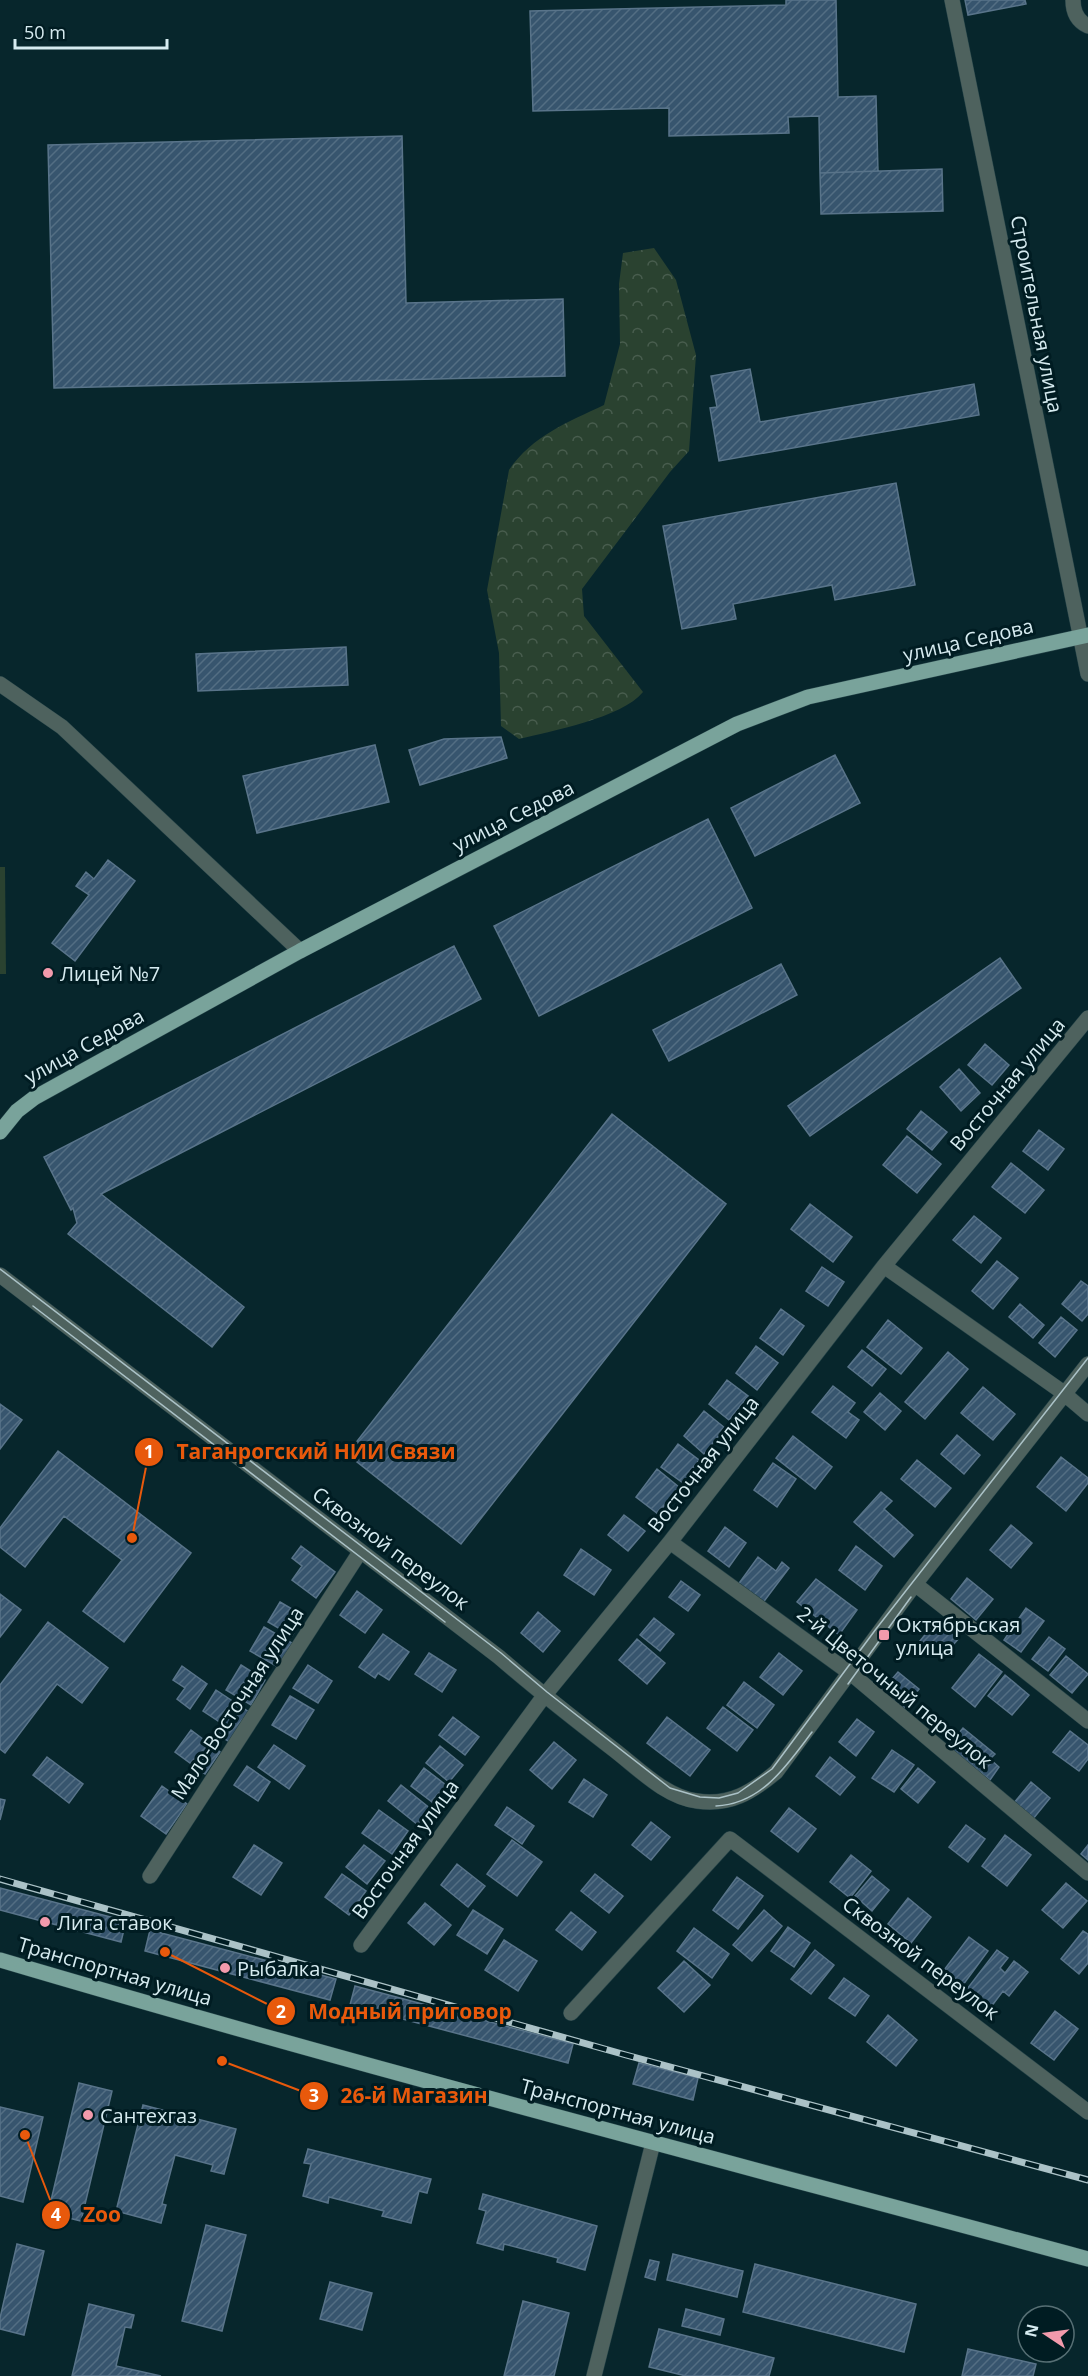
<svg xmlns="http://www.w3.org/2000/svg" width="1088" height="2376" font-family="'Open Sans',sans-serif">
<defs>
<pattern id="forest-crowns" width="20" height="18" patternUnits="userSpaceOnUse" patternTransform="scale(1.5)"><rect width="20" height="18" fill="#2a4230"/><path d="M2 6a3 3 0 1 1 6 0M12 15a3 3 0 1 1 6 0" fill="none" stroke="#485d4e"/></pattern>
<pattern id="building-hatch" width="6" height="6" patternUnits="userSpaceOnUse" patternTransform="scale(1.5)"><rect width="6" height="6" fill="#37556e"/><path d="M-1 1l2-2M0 6l6-6M5 7l2-2" fill="none" stroke="#536e83"/></pattern>
</defs>
<rect width="100%" height="100%" fill="#07262c"/>
<path fill="url(#forest-crowns)" d="M654,248L676,280L696,355L689,451L670,472L582,589L584,616L643,692C622,718 551,731 519,739L501,726L499,653L487,590L509,470C532,436 568,422 604,405L620,344L619,284L623,253Z"/>
<path fill="#2a4230" d="M0,867H5L6,974H0Z"/>
<path fill="url(#building-hatch)" stroke="#59748a" stroke-width="1.5" d="M786,0H836L838,97L876,96L878,171L820,173L819,116L788,117L789,133L669,136V108L533,111L530,11L786,5Z
M965,0H1025L1026,4L968,15Z
M402,136L406,303L563,299L565,376L54,388L48,145Z
M942,169L943,211L821,214L820,173Z
M750,369L760,422L974,384L979,415L719,461L710,408L717,407L711,376Z
M896,483L915,585L835,600L832,585L733,604L736,619L682,629L663,526Z
M346,647L348,685L198,691L196,654Z
M501,737L507,758L420,785L409,750L444,739Z
M375,745L389,802L257,833L243,776Z
M835,755L860,803L755,856L731,808Z
M708,819L752,908L539,1016L494,926Z
M108,860L135,881L75,961L52,943L89,895L76,886L86,872L94,879Z
M454,946L481,999L101,1194L244,1307L212,1347L68,1234L77,1223L73,1208L71,1210L44,1157Z
M1000,958L1021,988L810,1136L788,1106Z
M781,964L797,995L669,1061L653,1030Z
M985,1044L1009,1065L992,1085L968,1065Z
M959,1069L980,1093L961,1111L940,1087Z
M921,1111L947,1132L932,1150L907,1129Z
M612,1114L726,1204L461,1544L347,1454Z
M1039,1130L1064,1149L1048,1170L1023,1151Z
M907,1136L941,1164L917,1193L883,1165Z
M1011,1163L1044,1190L1025,1213L992,1187Z
M810,1204L852,1237L833,1262L791,1229Z
M974,1216L1001,1238L981,1263L953,1240Z
M997,1261L1018,1278L993,1309L972,1291Z
M822,1267L844,1282L828,1306L806,1291Z
M1081,1281L1088,1286V1314L1082,1321L1062,1304Z
M1020,1304L1044,1325L1033,1338L1009,1317Z
M781,1309L804,1326L783,1355L760,1338Z
M1061,1317L1077,1330L1055,1357L1039,1343Z
M888,1320L922,1348L901,1374L867,1347Z
M756,1346L778,1363L757,1390L736,1373Z
M862,1350L886,1369L872,1386L848,1367Z
M948,1352L968,1369L925,1419L905,1402Z
M727,1380L748,1396L729,1420L709,1404Z
M833,1386L855,1403L848,1412L859,1420L846,1438L812,1412Z
M983,1387L1015,1414L993,1440L961,1413Z
M880,1393L901,1411L885,1430L864,1412Z
M0,1404L22,1420L0,1449Z
M704,1411L725,1428L704,1454L684,1436Z
M957,1435L980,1455L964,1474L941,1454Z
M793,1436L832,1467L815,1489L776,1458Z
M678,1444L699,1460L683,1483L661,1467Z
M58,1451L191,1553L124,1642L83,1611L122,1560L64,1516L25,1567L0,1547V1528Z
M1061,1457L1088,1478V1483L1066,1511L1037,1487Z
M917,1460L951,1488L935,1507L901,1479Z
M773,1463L796,1479L777,1507L754,1490Z
M657,1469L679,1487L658,1514L636,1497Z
M881,1492L892,1501L884,1509L913,1535L894,1557L854,1522Z
M624,1515L645,1531L628,1551L608,1535Z
M1011,1525L1032,1543L1011,1568L990,1550Z
M725,1527L746,1543L729,1567L708,1551Z
M301,1546L335,1572L316,1598L292,1580L302,1566L292,1558Z
M856,1546L882,1566L865,1590L839,1570Z
M581,1549L611,1570L594,1595L564,1575Z
M758,1557L776,1571L782,1562L789,1568L762,1604L737,1586Z
M967,1578L993,1599L976,1620L951,1599Z
M816,1579L857,1610L839,1635L797,1602Z
M681,1581L700,1595L688,1611L669,1597Z
M357,1591L382,1610L365,1633L340,1615Z
M0,1594L21,1610L0,1637Z
M280,1602L304,1616L292,1636L268,1622Z
M1026,1608L1044,1621L1021,1652L1004,1640Z
M538,1612L560,1631L543,1652L521,1633Z
M654,1618L674,1634L660,1651L640,1635Z
M937,1620L959,1638L941,1659L920,1641Z
M48,1622L108,1668L82,1703L57,1684L5,1753L0,1749V1685Z
M264,1627L292,1643L278,1667L250,1651Z
M383,1634L409,1652L389,1680L378,1673L375,1678L359,1667Z
M1049,1637L1065,1649L1048,1671L1032,1659Z
M637,1639L665,1663L647,1684L619,1660Z
M429,1653L456,1670L442,1692L415,1674Z
M779,1653L802,1671L783,1695L760,1677Z
M979,1654L1002,1672L975,1707L952,1688Z
M1066,1656L1088,1674L1072,1693L1050,1675Z
M241,1665L265,1680L251,1705L226,1690Z
M308,1665L332,1681L318,1703L293,1688Z
M182,1666L207,1684L190,1709L177,1699L185,1688L173,1680Z
M898,1672L919,1689L903,1710L881,1692Z
M1005,1675L1029,1695L1012,1715L988,1696Z
M744,1682L774,1705L757,1728L727,1705Z
M216,1690L252,1714L233,1744L215,1733L221,1723L203,1711Z
M290,1696L314,1710L296,1739L272,1725Z
M723,1707L753,1730L737,1751L707,1728Z
M453,1717L479,1737L465,1755L439,1735Z
M667,1717L710,1750L690,1776L647,1743Z
M857,1719L874,1732L856,1756L839,1742Z
M963,1728L995,1754L990,1759L999,1767L990,1780L948,1746Z
M191,1730L220,1752L205,1774L175,1752Z
M1070,1731L1088,1745V1759L1079,1771L1053,1752Z
M554,1742L576,1760L552,1789L530,1770Z
M274,1745L305,1766L289,1789L258,1767Z
M440,1746L463,1765L449,1782L426,1763Z
M892,1750L914,1765L894,1792L872,1778Z
M47,1757L83,1784L69,1803L33,1775Z
M830,1757L855,1777L840,1795L816,1776Z
M247,1766L270,1782L258,1801L234,1785Z
M424,1768L446,1785L432,1802L411,1786Z
M918,1768L935,1782L918,1803L901,1789Z
M584,1779L607,1795L593,1817L569,1802Z
M1031,1782L1050,1798L1033,1819L1014,1803Z
M401,1785L431,1809L418,1825L388,1801Z
M162,1786L187,1804L166,1834L141,1816Z
M0,1799L5,1800L0,1820Z
M507,1807L534,1826L522,1844L495,1825Z
M789,1808L816,1829L798,1852L771,1831Z
M379,1810L408,1831L392,1854L362,1833Z
M651,1822L670,1837L651,1860L632,1845Z
M966,1825L985,1839L968,1862L949,1847Z
M1005,1835L1031,1855L1007,1886L982,1866Z
M512,1840L542,1862L517,1896L487,1874Z
M254,1845L282,1863L261,1895L233,1877Z
M364,1845L385,1861L367,1884L346,1867Z
M1088,1845V1860L1081,1854Z
M851,1855L871,1871L850,1898L830,1882Z
M457,1864L485,1886L468,1907L441,1885Z
M342,1874L366,1891L349,1915L325,1897Z
M595,1874L623,1896L609,1913L581,1891Z
M872,1876L889,1890L872,1911L855,1896Z
M737,1877L763,1896L738,1929L713,1910Z
M1066,1883L1087,1901L1063,1928L1042,1910Z
M0,1888L126,1921L121,1942L0,1910Z
M908,1898L931,1917L911,1943L888,1924Z
M425,1903L451,1925L434,1945L408,1923Z
M473,1910L503,1929L487,1954L457,1935Z
M764,1910L782,1926L752,1961L733,1945Z
M571,1912L596,1932L582,1950L556,1930Z
M788,1927L810,1943L794,1967L771,1951Z
M694,1928L729,1954L712,1978L677,1951Z
M150,1930L336,1979L330,2000L145,1951Z
M1083,1931L1088,1934V1963L1079,1974L1061,1959Z
M969,1937L988,1951L963,1985L944,1970Z
M504,1940L537,1961L518,1991L485,1970Z
M815,1950L834,1965L811,1994L791,1979Z
M997,1950L1008,1958L1000,1968L1005,1973L1014,1961L1028,1972L1009,1996L1003,1991L991,2007L967,1989Z
M684,1961L710,1985L684,2012L658,1988Z
M844,1978L869,1996L855,2016L829,1998Z
M355,1986L573,2044L568,2063L350,2005Z
M1055,2011L1078,2029L1054,2060L1031,2043Z
M888,2015L917,2040L896,2066L867,2042Z
M639,2063L698,2078L693,2100L633,2084Z
M79,2083L112,2091L81,2221L48,2213Z
M143,2105L236,2129L224,2174L211,2171L213,2165L175,2155L162,2204L166,2205L161,2223L116,2211Z
M0,2107L43,2117L23,2202L0,2196Z
M308,2149L431,2179L427,2193L419,2191L411,2223L382,2216L384,2211L329,2197L328,2203L303,2196L311,2164L304,2163Z
M483,2194L597,2226L585,2270L557,2262L558,2258L504,2244L503,2250L477,2243L486,2211L479,2209Z
M206,2225L246,2235L222,2331L182,2321Z
M17,2244L44,2251L24,2335L0,2329V2318Z
M673,2254L743,2271L737,2297L667,2280Z
M650,2260L659,2262L655,2280L645,2277Z
M755,2264L916,2304L904,2352L743,2312Z
M330,2282L372,2293L362,2330L320,2319Z
M523,2301L569,2313L554,2376H504Z
M89,2304L134,2315L131,2328L125,2327L116,2366L161,2376H72Z
M686,2309L724,2319L720,2335L682,2326Z
M659,2329L774,2358L769,2376H686L649,2367Z
M968,2349L1036,2364L1033,2376H962Z"/>
<g fill="none" stroke-linecap="round" stroke-linejoin="round">
<g stroke="#244247" stroke-width="16">
<path id="minor" d="M952,0L1088,674
M1073,0C1073,12 1077,21 1088,26
M0,684L62,727L300,951
M884,1266L1061,1391L1088,1414
M0,1275L499,1657C536,1689 574,1719 613,1749C638,1768 665,1797 697,1801C730,1806 752,1792 776,1772L915,1584L1088,1364
M670,1542L854,1676L1088,1873
M915,1584L1088,1721
M150,1876L360,1552
M361,1945L544,1696L670,1542L884,1266L1088,1018
M571,2013L730,1839L1088,2112
M594,2376L653,2143"/>
</g>
<g stroke="#244247" stroke-width="16">
<path id="major" d="M0,1132L17,1111L34,1098L300,951L737,724L808,697L1088,635
M0,1960C361,2067 725,2161 1088,2259"/>
</g>
<use href="#minor" stroke="#4e625e" stroke-width="15"/>
<use href="#major" stroke="#79a39b" stroke-width="15"/>
<path stroke="#abc2c7" stroke-width="1.5" d="M0,1269L501,1653L547,1692L670,1788L700,1797L719,1798L738,1793L772,1769L876,1629L1088,1358
M33,1306L445,1622
M848,1684L911,1597
M716,1806C762,1804 787,1765 812,1732"/>
<g stroke="#abc2c7" stroke-width="7">
<path id="rail" d="M0,1879L626,2055L1088,2180"/>
</g>
<use href="#rail" stroke="#001c22" stroke-width="4.5" stroke-dasharray="14" stroke-linecap="butt"/>
</g>
<g fill="#f29aac" stroke="#001c22" stroke-width="2">
<circle cx="48" cy="973" r="6"/>
<rect x="878" y="1629" width="12" height="12" rx="3"/>
<circle cx="45" cy="1922" r="6"/>
<circle cx="225" cy="1968" r="6"/>
<circle cx="88" cy="2115" r="6"/>
</g>
<g text-anchor="middle" dominant-baseline="central" stroke-width="6" stroke-linejoin="round" paint-order="stroke">
<g font-size="20" fill="#d6ebf0" stroke="#001c22">
<text transform="translate(1037 314) rotate(79)">Строительная улица</text>
<text transform="translate(968 640) rotate(-13)">улица Седова</text>
<text transform="translate(513 816) rotate(-27)">улица Седова</text>
<text transform="translate(84 1046) rotate(-29)">улица Седова</text>
<text transform="translate(1007 1084) rotate(-50)">Восточная улица</text>
<text transform="translate(703 1464) rotate(-52)">Восточная улица</text>
<text transform="translate(391 1548) rotate(37)">Сквозной переулок</text>
<text transform="translate(895 1687) rotate(39)">2-й Цветочный переулок</text>
<text transform="translate(237 1703) rotate(-57)">Мало-Восточная улица</text>
<text transform="translate(405 1849) rotate(-54)">Восточная улица</text>
<text transform="translate(921 1958) rotate(37)">Сквозной переулок</text>
<text transform="translate(115 1971) rotate(16)">Транспортная улица</text>
<text transform="translate(618 2111) rotate(15)">Транспортная улица</text>
</g>
<g font-size="20" fill="#d6ebf0" stroke="#001c22" text-anchor="start">
<text x="60" y="973">Лицей №7</text>
<text x="896" y="1624">Октябрьская<tspan x="896" dy="23">улица</tspan></text>
<text x="57" y="1922">Лига ставок</text>
<text x="237" y="1968">Рыбалка</text>
<text x="100" y="2115">Сантехгаз</text>
</g>
</g>
<path fill="none" stroke="#e8590c" stroke-width="2" d="M132 1538L149 1452M165 1952L281 2011M222 2061L314 2096M25 2135L56 2215"/>
<g fill="#e8590c" stroke="#001c22" stroke-width="2">
<circle cx="132" cy="1538" r="6"/>
<circle cx="165" cy="1952" r="6"/>
<circle cx="222" cy="2061" r="6"/>
<circle cx="25" cy="2135" r="6"/>
<circle cx="149" cy="1452" r="15"/>
<circle cx="281" cy="2011" r="15"/>
<circle cx="314" cy="2096" r="15"/>
<circle cx="56" cy="2215" r="15"/>
</g>
<g font-size="18" text-anchor="middle" font-weight="bold" fill="#fff">
<text x="149" y="1458">1</text>
<text x="281" y="2018">2</text>
<text x="314" y="2102">3</text>
<text x="56" y="2221">4</text>
</g>
<g font-size="21" text-anchor="middle" font-weight="bold" fill="#e8590c" stroke="#001c22" stroke-width="6" stroke-linejoin="round" paint-order="stroke">
<text x="316" y="1459">Таганрогский НИИ Связи</text>
<text x="410" y="2019">Модный приговор</text>
<text x="414" y="2103">26-й Магазин</text>
<text x="102" y="2222">Zoo</text>
</g>
<g transform="translate(1046 2334) rotate(283)"><circle r="28" fill="#001c22" stroke="#566f74" stroke-width="1.5"/>
<path d="M0-4.5L10 22L0 15L-10 22Z" fill="#f29aac"/>
<text y="-9" font-size="16" font-weight="bold" text-anchor="middle" fill="#d6ebf0">N</text>
</g>
<path d="M15 39v9h152v-9" fill="none" stroke="#d6ebf0" stroke-width="3"/>
<text x="24" y="39" font-size="18" fill="#d6ebf0" stroke="#001c22" stroke-width="4.5" paint-order="stroke">50 m</text>
</svg>
